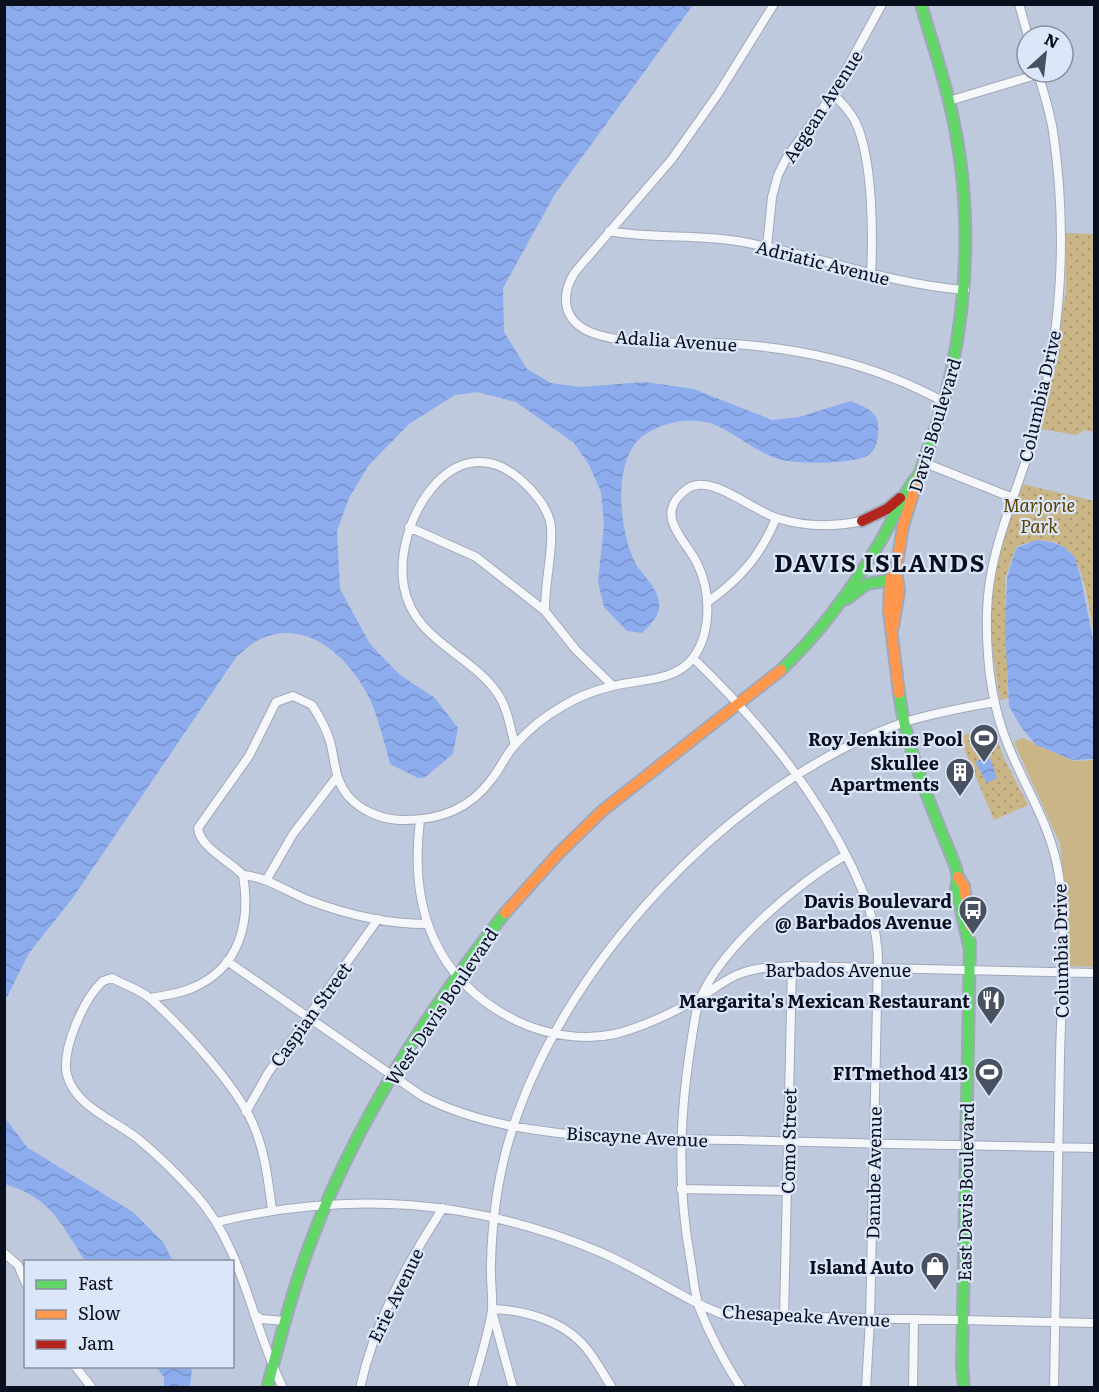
<svg xmlns="http://www.w3.org/2000/svg" width="1099" height="1392" font-family="Literata,serif">
<defs>
<pattern id="park-dots" width="8" height="8" patternUnits="userSpaceOnUse" patternTransform="scale(1.5)"><rect width="8" height="8" fill="#c9b586"/><path d="M2 2h.1M6 6h.1" fill="none" stroke="#ab9a73" stroke-width="1.8" stroke-linecap="round"/></pattern>
<pattern id="water-waves" width="16" height="10" patternUnits="userSpaceOnUse" patternTransform="scale(1.5)"><rect width="16" height="10" fill="#8dacee"/><path d="M0 5q4-4 8 0t8 0" fill="none" stroke="#7893cc"/></pattern>
</defs>
<rect width="100%" height="100%" fill="#bfc9de"/>
<path fill="#c9b586" d="M1023,738L1073,761L1094,760V967L1067,966V907L1060,844L1014,742Z"/>
<path fill="url(#park-dots)" d="M1066,233L1094,234V432L1085,430L1076,435L1041,429L1066,292Z
M1022,484L1094,501V634C1085,587 1082,519 1016,547L1005,579L1008,698L1000,700C992,653 986,606 996,558C1001,533 1013,507 1022,484Z
M992,726L1004,758L1028,805L994,820L959,737Z"/>
<path fill="url(#water-waves)" d="M5,4L693,5L555,194L503,288L504,332L527,369L551,383L580,387L645,382L694,389L772,420L799,417L851,401C862,406 876,410 878,423C879,432 878,446 871,453C860,465 798,464 782,460C756,453 737,434 713,424C690,416 663,422 644,435C611,458 619,533 636,564C644,578 660,588 659,607C659,617 649,626 642,633L627,631L604,607L598,582L604,525L601,492L589,465L574,443L516,402L478,392L455,395L409,424L369,465L349,498L337,531L340,589L370,644L400,675L435,698L458,728L453,754L424,778H418L390,764C385,745 380,725 373,706C355,663 310,616 260,639C252,643 244,650 237,656L72,899L29,953L5,1001Z
M1036,540L1052,542L1064,547L1075,557L1081,579L1094,644V759L1073,760L1036,745L1021,727L1009,706L1005,629L1007,577L1016,548Z
M989,756L997,778L987,783L975,762Z
M5,1118L28,1148L133,1212L163,1242L173,1261H85C60,1222 52,1199 5,1184Z
M156,1367H192L190,1387H164V1377Z"/>
<g fill="none" stroke-linecap="round" stroke-linejoin="round">
<g stroke="#a1a8b8" stroke-width="10">
<path id="street" d="M774,4L718,94L672,159L575,272C562,292 561,317 586,330C617,346 682,342 717,343C798,347 873,363 944,402
M1019,4L1028,36
M1038,72C1043,92 1050,111 1053,131C1068,233 1062,339 1033,438C1016,496 988,551 987,613C986,657 991,704 1008,745C1026,790 1052,827 1059,876C1068,935 1061,998 1060,1057C1058,1167 1056,1277 1054,1388
M833,94C842,103 851,112 856,123C873,160 873,235 871,275
M949,101L1039,74
M609,231C651,239 695,234 737,241C814,254 887,284 965,290
M767,247L772,197L778,175L787,157L833,94L882,4
M925,463L1013,498
M409,527L476,557L545,611
M709,601C741,578 761,555 776,518
M693,658C757,720 813,786 852,867C866,897 877,925 878,958L870,1320L866,1388
M515,745C510,728 508,709 498,694C470,653 414,641 404,587C392,524 453,420 521,480C533,490 546,506 550,521C555,542 544,586 545,611L576,650L613,686
M420,820C409,908 435,981 517,1021C546,1035 583,1041 615,1034C643,1027 674,1012 699,998C713,990 726,978 742,973C758,967 775,967 792,966L1094,973
M243,875C267,877 286,891 308,900C345,914 388,924 427,924
M267,879L293,834L336,778
M227,961L422,1096C511,1143 640,1138 739,1140C858,1144 976,1145 1094,1148
M151,998C165,995 179,994 192,988C240,968 251,922 243,875C230,861 200,848 198,828L249,756L276,702L293,696L312,705C320,717 330,736 332,750C336,769 336,781 348,796C361,811 381,819 400,820C436,821 469,810 491,780C500,769 505,756 514,746C527,731 545,716 563,706C579,696 596,690 613,686C639,679 675,682 693,658C712,632 711,591 697,563C685,539 652,514 687,489C710,472 751,510 777,518C805,527 834,527 862,521
M246,1112L268,1073L378,919
M681,1189L787,1191
M272,1209C268,1180 265,1151 253,1124C236,1085 184,1029 152,1000C142,990 124,985 112,978L103,981C84,998 61,1050 67,1075C75,1106 114,1120 137,1138C158,1155 178,1175 196,1195C244,1249 251,1324 283,1388
M217,1222C350,1190 473,1199 600,1252C643,1270 681,1299 725,1315L1094,1323
M4,1253L18,1265L26,1284
M492,1309C525,1310 564,1321 586,1348C596,1360 604,1375 612,1388
M492,1311L513,1388
M254,1314L261,1319L284,1321
M784,1317L792,966
M75,1366L92,1388
M360,1388C375,1321 406,1265 443,1208
M472,1388C479,1363 488,1336 492,1310C493,1295 490,1278 491,1263C492,1224 497,1184 507,1147C556,970 729,784 902,723C932,713 963,708 994,702
M741,1388C725,1363 710,1335 699,1307C694,1292 693,1273 690,1257C675,1172 681,1097 696,1013C707,958 798,882 846,855
M913,1388L914,1320"/>
</g>
<g stroke="#a1a8b8" stroke-width="14">
<path id="fast" d="M918,478C929,444 944,409 951,373C970,284 971,190 949,101C941,68 930,36 921,4
M847,599L867,584L890,580
M781,670C821,632 852,589 880,542C894,519 903,491 922,471
M899,693C907,754 932,808 955,865L958,877L956,888L969,946
M267,1388C280,1340 292,1291 310,1244C355,1123 425,1014 505,913
M964,1388L962,1366L970,941"/>
</g>
<g stroke="#a1a8b8" stroke-width="14">
<path id="slow" d="M893,627L899,591L896,569
M899,693L889,611L890,580L896,569L903,526L918,478
M958,877L964,886L970,926
M505,913L557,855L602,811L781,670"/>
</g>
<g stroke="#a1a8b8" stroke-width="14">
<path id="jam" d="M862,521L887,509L900,498"/>
</g>
<use href="#street" stroke="#f5f7fa" stroke-width="8"/>
<use href="#fast" stroke="#63d668" stroke-width="10"/>
<use href="#slow" stroke="#ff974d" stroke-width="10"/>
<use href="#jam" stroke="#b3261e" stroke-width="10"/>
</g>
<defs>
<g id="stadium-pin" transform="scale(1.5)"><path d="M0 17L-7.5 6A9.5 9.5 0 1 1 7.5 6Z" fill="#495060" stroke="#dce6f9"/><path d="M0-5a6.5 5 0 1 0 0 10a6.5 5 0 1 0 0-10ZM-3.5-1.8h7v3.6h-7Z" fill="#fff"/></g>
<g id="building-pin" transform="scale(1.5)"><path d="M0 17L-7.5 6A9.5 9.5 0 1 1 7.5 6Z" fill="#495060" stroke="#dce6f9"/><path d="M-4-6H4V6H1V3H-1V6H-4ZM-2.5-4.3h1.7v1.8h-1.7ZM.8-4.3h1.7v1.8H.8ZM-2.5-1h1.7V.8h-1.7ZM.8-1h1.7V.8H.8Z" fill="#fff"/></g>
<g id="bus-pin" transform="scale(1.5)"><path d="M0 17L-7.5 6A9.5 9.5 0 1 1 7.5 6Z" fill="#495060" stroke="#dce6f9"/><path d="M-5-6H5V4H4V6H2V4H-2V6H-4V4H-5ZM-3.5-4V0h7V-4ZM-3.5 1.2v1.5H-2V1.2ZM2 1.2v1.5H3.5V1.2Z" fill="#fff"/></g>
<g id="restaurant-pin" transform="scale(1.5)"><path d="M0 17L-7.5 6A9.5 9.5 0 1 1 7.5 6Z" fill="#495060" stroke="#dce6f9"/><path d="M-5-6h1v4h1v-4h1v4h1v-4h1v5L-1.5 .5V6h-2V.5L-5-1ZM5-6V6H3V1.5H1.5Q1.5-4 5-6Z" fill="#fff"/></g>
<g id="shop-pin" transform="scale(1.5)"><path d="M0 17L-7.5 6A9.5 9.5 0 1 1 7.5 6Z" fill="#495060" stroke="#dce6f9"/><path d="M-5-2.5h2.3a2.7 3.5 0 0 1 5.4 0H5L5.5 6h-11ZM-1.5-2.5h3a1.5 2.3 0 0 0-3 0Z" fill="#fff"/></g>
</defs>
<g fill-rule="evenodd">
<use href="#stadium-pin" x="984" y="738"/>
<use href="#building-pin" x="960" y="772"/>
<use href="#bus-pin" x="973" y="910"/>
<use href="#restaurant-pin" x="991" y="1000"/>
<use href="#stadium-pin" x="989" y="1072"/>
<use href="#shop-pin" x="935" y="1266"/>
</g>
<g text-anchor="middle" dominant-baseline="central" stroke-width="4.5" stroke-linejoin="round" paint-order="stroke">
<g font-size="18" fill="#090f1c" stroke="#dce6f9">
<text transform="translate(822 106) rotate(-57)">Aegean Avenue</text>
<text transform="translate(823 262) rotate(14)">Adriatic Avenue</text>
<text transform="translate(676 340) rotate(4)">Adalia Avenue</text>
<text transform="translate(1039 396) rotate(-77)">Columbia Drive</text>
<text transform="translate(934 425) rotate(-73)">Davis Boulevard</text>
<text transform="translate(1060 951) rotate(-91)">Columbia Drive</text>
<text x="838" y="969">Barbados Avenue</text>
<text transform="translate(441 1006) rotate(-56)">West Davis Boulevard</text>
<text transform="translate(310 1014) rotate(-54)">Caspian Street</text>
<text transform="translate(637 1136) rotate(3)">Biscayne Avenue</text>
<text transform="translate(788 1141) rotate(-89)">Como Street</text>
<text transform="translate(873 1173) rotate(-89)">Danube Avenue</text>
<text transform="translate(965 1192) rotate(-89)">East Davis Boulevard</text>
<text transform="translate(395 1295) rotate(-64)">Erie Avenue</text>
<text transform="translate(806 1315) rotate(3)">Chesapeake Avenue</text>
</g>
<g font-size="18" font-style="italic" fill="#594101" stroke="#dce6f9">
<text x="1039" y="504">Marjorie<tspan x="1039" dy="21">Park</tspan></text>
</g>
<g font-size="18" font-weight="bold" fill="#090f1c" stroke="#dce6f9" text-anchor="end">
<text x="963" y="738">Roy Jenkins Pool</text>
<text x="939" y="762">Skullee<tspan x="939" dy="21">Apartments</tspan></text>
<text x="952" y="900">Davis Boulevard<tspan x="952" dy="21">@ Barbados Avenue</tspan></text>
<text x="970" y="1000">Margarita's Mexican Restaurant</text>
<text x="968" y="1072">FITmethod 413</text>
<text x="914" y="1266">Island Auto</text>
</g>
<g font-size="24" font-weight="bold" letter-spacing="1.5" fill="#090f1c" stroke="#dce6f9">
<text x="880" y="561">DAVIS ISLANDS</text>
</g>
</g>
<rect width="1099" height="1392" fill="none" stroke="#090f1c" stroke-width="12"/>
<rect x="24" y="1260" width="210" height="108" fill="#dce6f9" stroke="#8890a1" stroke-width="1.5"/>
<rect x="36" y="1280" width="30" height="9" fill="#63d668" stroke="#8890a1" stroke-width="1.5"/>
<text x="78" y="1290" font-size="18" fill="#090f1c">Fast</text>
<rect x="36" y="1310" width="30" height="9" fill="#ff974d" stroke="#8890a1" stroke-width="1.5"/>
<text x="78" y="1320" font-size="18" fill="#090f1c">Slow</text>
<rect x="36" y="1340" width="30" height="9" fill="#b3261e" stroke="#8890a1" stroke-width="1.5"/>
<text x="78" y="1350" font-size="18" fill="#090f1c">Jam</text>
<g transform="translate(1045 54) rotate(27)"><circle r="28" fill="#dce6f9" stroke="#8890a1" stroke-width="1.5"/>
<path d="M0-4.5L10 22L0 15L-10 22Z" fill="#495060"/>
<text y="-9" font-size="16" font-weight="bold" text-anchor="middle" fill="#090f1c">N</text>
</g>
</svg>
